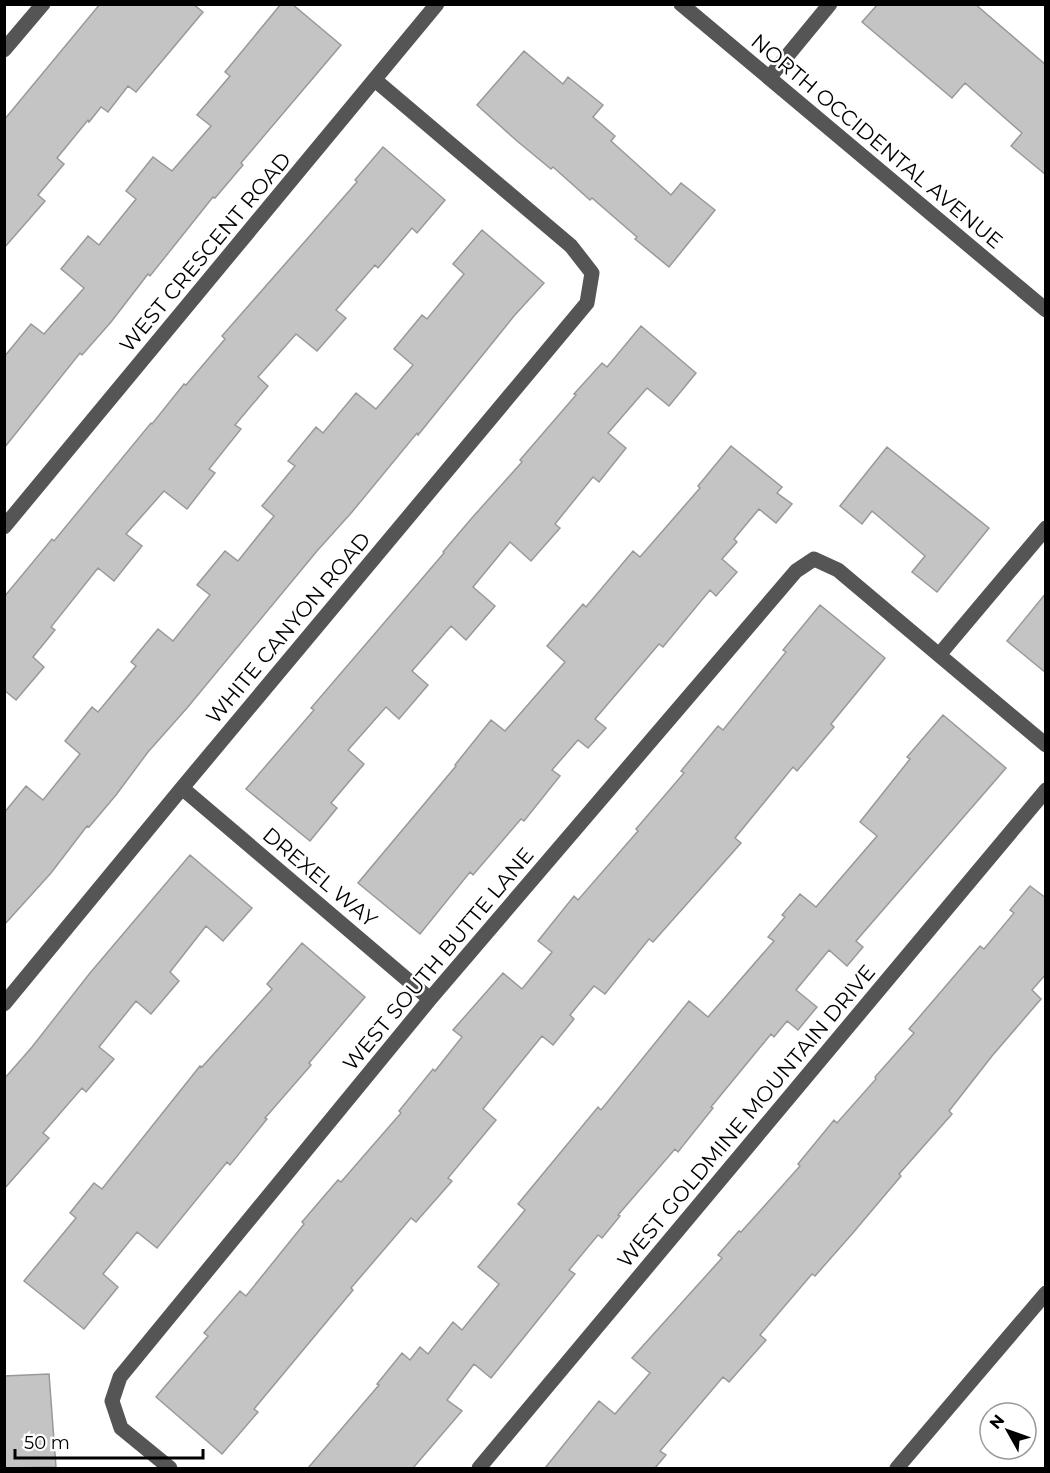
<svg xmlns="http://www.w3.org/2000/svg" width="1050" height="1473" font-family="Montserrat,sans-serif">
<rect width="100%" height="100%" fill="#fff"/>
<path fill="#c4c4c4" stroke="#999" stroke-width="1.5" d="M100,4H193L203,12L136,92L128,86L108,112L101,107L89,122L88,120L57,158L64,164L38,195L45,201L4,248V120Z
M281,4H292L341,45L241,163L243,165L215,198L213,197L150,276L148,274L111,322L82,355L80,353L4,448V357L31,324L44,334L84,288L61,269L88,236L99,245L136,199L126,191L153,157L172,171L211,126L197,115L230,76L225,72Z
M878,4H975L1046,65V175L1011,146L1022,133L965,83L952,98L862,22Z
M524,51L563,84L568,77L603,105L593,117L615,136L611,141L671,195L681,183L715,210L669,267L635,239L637,237L592,198L590,200L553,167L551,169L517,141L477,105Z
M383,147L445,200L417,233L412,228L378,268L375,265L336,310L346,318L317,351L296,334L258,377L268,386L235,425L241,429L209,469L215,473L187,509L164,491L126,534L142,546L114,581L98,568L51,627L55,630L33,657L44,667L16,700L4,690V597L52,539L54,541L151,423L152,424L184,384L186,385L225,339L222,336L357,182L355,180Z
M482,230L544,283L514,316L418,435L417,433L352,512L317,551L187,708L148,752L116,795L89,827L87,826L51,873L4,925V813L26,786L43,800L80,754L65,741L92,707L98,712L136,666L131,662L158,629L173,641L210,595L197,585L225,551L238,561L274,516L262,506L295,466L288,461L316,427L323,433L356,393L376,409L413,365L394,349L422,315L427,319L464,274L453,264Z
M641,326L696,373L669,406L647,388L608,433L626,448L599,482L593,477L555,524L560,528L531,561L510,542L473,587L495,606L466,640L451,626L412,671L428,685L399,719L386,707L348,750L364,764L331,803L337,808L310,841L246,789L314,710L311,708L444,553L443,552L471,519L522,462L520,460L576,395L574,394L602,363L607,367Z
M731,446L782,487L777,493L792,504L776,523L759,509L734,539L737,542L722,559L737,572L716,596L710,590L663,647L659,644L595,719L606,728L588,748L578,740L552,770L560,776L524,821L521,819L473,875L470,872L420,934L358,883L456,766L455,765L491,720L505,731L565,662L547,646L583,604L586,607L633,551L640,557L700,488L698,486Z
M887,447L989,528L937,592L912,572L925,556L872,511L862,524L840,506Z
M1046,593V673L1007,641Z
M820,605L885,658L831,724L834,727L797,771L793,767L735,838L741,843L653,942L649,939L605,994L594,986L570,1015L574,1019L553,1045L542,1036L483,1109L496,1120L448,1178L452,1181L416,1222L411,1218L351,1288L353,1290L254,1409L258,1412L222,1454L156,1397L208,1336L204,1333L240,1291L246,1296L304,1224L302,1222L338,1180L341,1182L401,1113L399,1111L433,1069L435,1071L462,1037L453,1030L503,973L522,989L552,952L538,941L574,896L578,900L638,831L636,829L684,773L681,771L718,726L723,730L786,652L783,650Z
M943,715L1006,768L856,941L863,947L847,966L829,950L796,990L817,1007L798,1030L787,1021L774,1037L771,1034L711,1107L713,1108L678,1152L675,1149L618,1215L620,1216L602,1238L598,1235L569,1270L575,1274L491,1378L474,1364L447,1400L462,1411L413,1468H308L379,1385L377,1384L402,1353L410,1360L420,1347L428,1354L453,1322L462,1330L499,1284L478,1267L525,1210L518,1204L598,1107L601,1110L689,1001L708,1017L774,941L768,937L785,917L782,915L800,894L816,907L877,836L860,822L910,759L907,757Z
M190,855L252,908L223,941L206,926L170,972L179,981L151,1014L136,1001L99,1047L114,1059L86,1092L82,1088L43,1133L49,1138L4,1189V1079L32,1047L90,973Z
M1030,886L1046,898V974L1032,990L1041,999L992,1056L949,1111L952,1114L899,1174L901,1176L852,1234L815,1276L812,1274L760,1335L766,1340L729,1382L723,1377L660,1451L666,1455L655,1468H545L599,1401L615,1414L650,1373L632,1358L722,1258L718,1255L739,1231L741,1232L800,1166L798,1164L834,1120L837,1123L876,1079L875,1077L914,1033L909,1029L980,946L984,949L1014,913L1010,910Z
M302,943L365,997L309,1063L311,1065L265,1118L267,1119L230,1165L227,1162L157,1248L137,1232L103,1274L118,1287L84,1329L24,1281L76,1218L70,1213L94,1183L102,1189L200,1066L202,1067L272,989L267,984Z
M49,1374L56,1467L4,1468V1376Z"/>
<g fill="none" stroke-linecap="round" stroke-linejoin="round">
<path stroke="#555" stroke-width="15" d="M681,4L1046,310
M4,50L43,4
M769,78L830,4
M4,527L437,4
M939,655L1046,528
M182,788L430,999
M4,1004L182,788L587,303L592,273L571,246L375,80
M170,1468L121,1428L112,1401L120,1377L430,999L796,571L814,559L838,570L1046,745
M479,1468L1046,790
M897,1468L1046,1293"/>
</g>
<g text-anchor="middle" dominant-baseline="central" stroke-width="5" stroke-linejoin="round" paint-order="stroke">
<g font-size="21" fill="#000" stroke="#fff">
<text transform="translate(877 141) rotate(40)">NORTH OCCIDENTAL AVENUE</text>
<text transform="translate(205 252) rotate(-50)">WEST CRESCENT ROAD</text>
<text transform="translate(288 628) rotate(-50)">WHITE CANYON ROAD</text>
<text transform="translate(320 877) rotate(40)">DREXEL WAY</text>
<text transform="translate(438 959) rotate(-50)">WEST SOUTH BUTTE LANE</text>
<text transform="translate(746 1116) rotate(-50)">WEST GOLDMINE MOUNTAIN DRIVE</text>
</g>
</g>
<rect width="1050" height="1473" fill="none" stroke="#000000" stroke-width="12"/>
<g transform="translate(1008 1431) rotate(310)"><circle r="28" fill="#ffffff" stroke="#999999" stroke-width="1.5"/>
<path d="M0-4.5L10 22L0 15L-10 22Z" fill="#000000"/>
<text y="-9" font-size="16" font-weight="bold" text-anchor="middle" fill="#000000">N</text>
</g>
<path d="M15 1449v9h188v-9" fill="none" stroke="#000000" stroke-width="3"/>
<text x="24" y="1449" font-size="18" fill="#000000" stroke="#ffffff" stroke-width="4.5" paint-order="stroke">50 m</text>
</svg>
